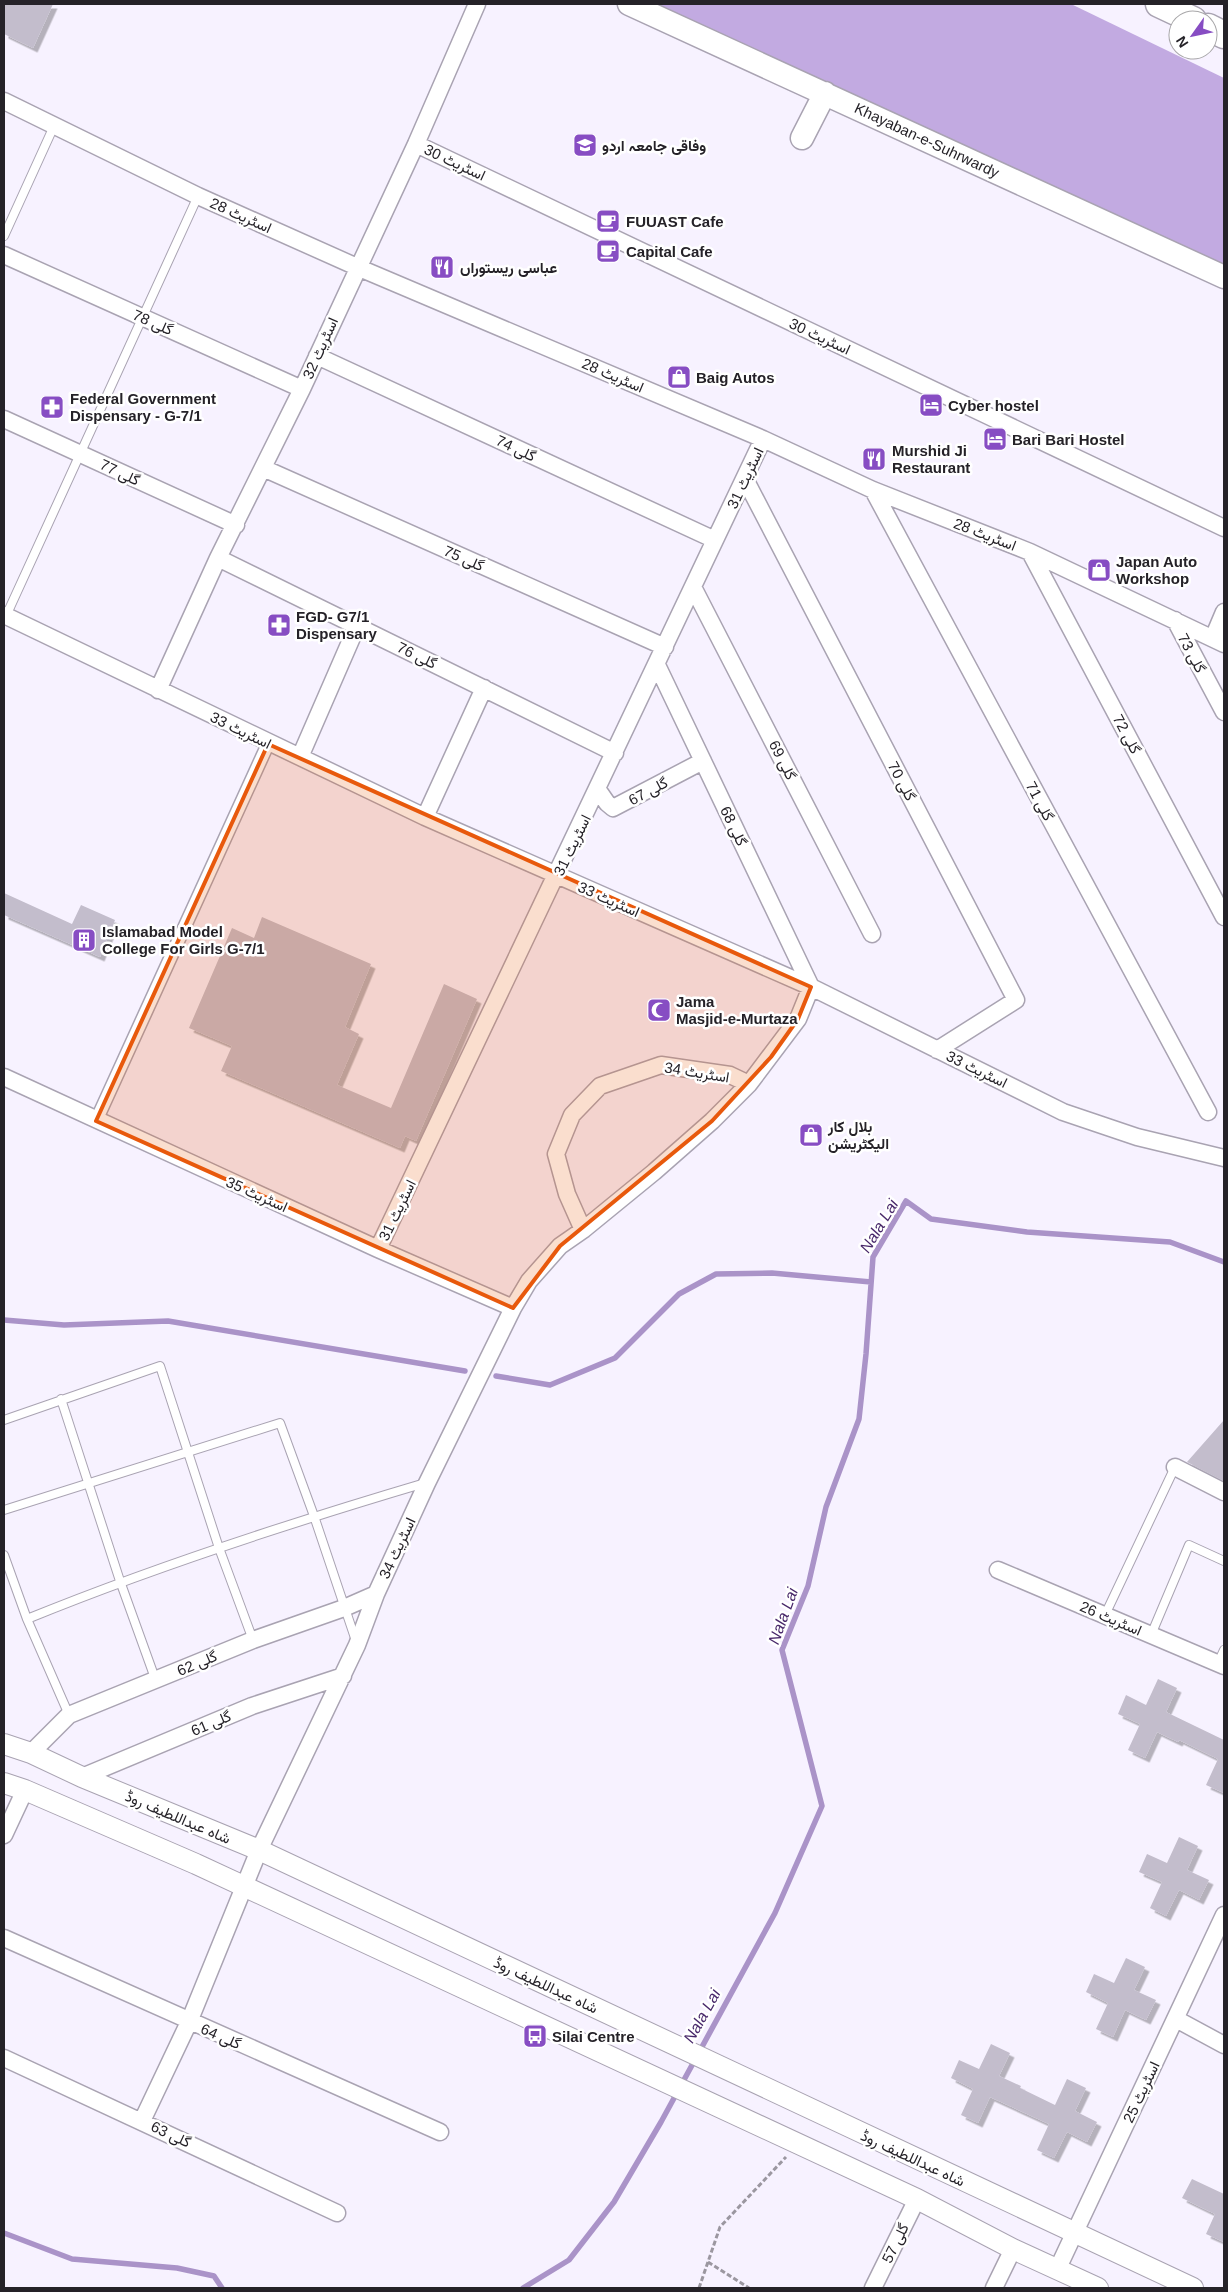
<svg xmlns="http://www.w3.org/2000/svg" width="1228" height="2292" font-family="Arial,Vazirmatn,sans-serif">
<defs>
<filter id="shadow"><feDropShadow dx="4.5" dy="4.5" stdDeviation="0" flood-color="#0004"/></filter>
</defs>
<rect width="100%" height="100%" fill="#f7f2ff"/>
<path fill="#c2aae1" d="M651,4H1071L1224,78V272Z"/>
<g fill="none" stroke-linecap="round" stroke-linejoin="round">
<path stroke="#aa93c8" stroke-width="5.5" d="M4,1320L64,1325L168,1321L465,1371
M496,1376L550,1385L615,1358L679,1294L716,1274L772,1273L871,1282
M4,2233L72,2259L177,2268L214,2276L222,2288
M523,2288L569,2260L614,2202L661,2122L775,1913L822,1806L782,1650L808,1586L826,1507L859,1419L866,1354L873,1257L906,1201L931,1219L1027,1232L1170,1242L1224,1262"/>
</g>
<path fill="#c3bdcc" filter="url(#shadow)" d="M4,4H53L33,48L4,34Z
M4,893L72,924L81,905L115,920L100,957L4,915Z
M262,917L371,964L345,1027L359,1034L337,1085L391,1108L444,984L477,999L416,1141L405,1136L400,1148L221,1071L232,1046L189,1028L232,928L254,938Z
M1224,1420V1481L1187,1462Z
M1158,1679L1177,1688L1166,1712L1224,1740V1793L1206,1785L1218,1759L1179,1740L1178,1742L1157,1732L1145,1758L1128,1750L1140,1724L1118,1714L1126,1695L1146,1705Z
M1179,1837L1198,1846L1187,1870L1209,1880L1199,1900L1179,1890L1166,1916L1150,1908L1162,1882L1139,1872L1147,1854L1167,1863Z
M1126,1958L1145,1967L1134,1990L1156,2000L1146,2020L1125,2010L1113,2037L1096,2029L1108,2003L1086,1992L1094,1974L1114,1983Z
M991,2044L1010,2053L999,2076L1021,2086L1020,2088L1055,2105L1067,2079L1086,2088L1075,2111L1097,2122L1087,2142L1067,2132L1054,2158L1037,2150L1049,2124L990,2097L978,2123L961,2115L973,2089L951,2078L959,2060L979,2069Z
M1192,2179L1224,2194V2242L1206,2234L1215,2214L1182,2198Z"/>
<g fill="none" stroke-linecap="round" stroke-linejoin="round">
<g stroke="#a9a3b2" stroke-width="10">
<path id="service" d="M4,236L54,126
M6,616L198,196
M61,1399L120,1581L156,1681
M4,1420L160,1366L219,1548L253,1640
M4,1510L280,1423L314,1516L356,1641
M4,1555L27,1619L69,1715
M1105,1615L1175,1467
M27,1619C157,1566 290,1523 425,1483
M1151,1635L1189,1545L1224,1561
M1218,1663L1224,1650"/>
</g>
<g stroke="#a9a3b2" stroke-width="15">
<path id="pedestrian" d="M96,1121L268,744"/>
</g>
<g stroke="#a9a3b2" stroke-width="19">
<path id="minor" d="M4,101L198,196L357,267L763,439L873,490L1030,552L1224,644
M416,144L1224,528
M4,255L302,389
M317,356L715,540
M4,419L236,525
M263,468L665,647
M745,479L1016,1000L937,1050
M873,490L1208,1112
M1030,552L1224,917
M218,558L615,753
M693,587L872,934
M4,615L425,817L811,987L1063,1112L1137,1137L1224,1158
M1175,620L1224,712
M1213,638L1224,612
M158,690L218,558L302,389L416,144L477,4
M300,757L357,626
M598,790L607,803L613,808L703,761
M425,817L484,688
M4,1077L378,1249L513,1308
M583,1230L567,1194L556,1154L572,1115L600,1086L661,1065L730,1075L749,1084
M378,1249L763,439
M1175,1467L1224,1492
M998,1570L1224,1666
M31,1753L69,1715L253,1640L344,1608L376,1594
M82,1777L252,1706L343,1676
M4,1835L25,1790
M4,1938L440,2132
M1176,2019L1224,2045
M4,2058L337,2213
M142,2121L189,2022L259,1850L357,1645L376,1594L427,1483L513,1308L529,1281L560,1246L583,1230L654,1172L712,1121L749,1084L798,1019L811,987L657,665
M1058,2268L1224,1915
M873,2288L917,2199
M994,2288L1013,2249"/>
</g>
<g stroke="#a9a3b2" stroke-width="22">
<path id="tertiary" d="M4,1744L31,1753L82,1777L259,1850L1193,2288
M4,1783L25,1790L196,1864L917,2199L1013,2249L1098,2288"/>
</g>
<g stroke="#a9a3b2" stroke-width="25">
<path id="secondary" d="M629,4L1224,277
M802,138L825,93"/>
</g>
<g stroke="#a9a3b2" stroke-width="29">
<path id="trunk" d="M1159,4L1193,20
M1208,27L1224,35"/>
</g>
<path stroke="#9b97a0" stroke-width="3" stroke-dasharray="5 2.5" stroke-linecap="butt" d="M708,2262L749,2288
M699,2288L720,2227L786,2157"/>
<use href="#service" stroke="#fff" stroke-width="8"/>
<use href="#pedestrian" stroke="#fff" stroke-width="12"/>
<use href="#minor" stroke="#fff" stroke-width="16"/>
<use href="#tertiary" stroke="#fff" stroke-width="20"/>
<use href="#secondary" stroke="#fff" stroke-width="22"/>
<use href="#trunk" stroke="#fff" stroke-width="26"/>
</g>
<path fill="#e8590c" fill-opacity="0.2" stroke="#e8590c" stroke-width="4" stroke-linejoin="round" d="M268,744L811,987L798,1019L771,1057L712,1121L560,1246L513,1308L96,1121Z"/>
<defs>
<g id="university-square" transform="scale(1.25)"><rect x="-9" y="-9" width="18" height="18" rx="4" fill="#874dc3" stroke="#fff"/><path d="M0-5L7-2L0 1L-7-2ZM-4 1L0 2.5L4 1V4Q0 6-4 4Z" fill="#fff"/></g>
<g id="cafe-square" transform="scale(1.25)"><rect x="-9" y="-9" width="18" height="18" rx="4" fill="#874dc3" stroke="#fff"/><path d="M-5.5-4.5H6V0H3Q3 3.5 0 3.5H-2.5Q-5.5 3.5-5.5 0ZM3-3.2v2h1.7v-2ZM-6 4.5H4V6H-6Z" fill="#fff"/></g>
<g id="restaurant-square" transform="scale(1.25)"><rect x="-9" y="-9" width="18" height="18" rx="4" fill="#874dc3" stroke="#fff"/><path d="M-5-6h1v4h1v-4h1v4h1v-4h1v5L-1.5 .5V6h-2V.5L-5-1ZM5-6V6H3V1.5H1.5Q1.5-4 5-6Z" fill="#fff"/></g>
<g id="shop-square" transform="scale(1.25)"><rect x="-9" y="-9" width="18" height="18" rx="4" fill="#874dc3" stroke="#fff"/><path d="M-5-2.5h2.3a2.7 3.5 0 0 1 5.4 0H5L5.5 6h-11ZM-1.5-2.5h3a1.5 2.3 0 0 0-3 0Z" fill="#fff"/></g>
<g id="hotel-square" transform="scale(1.25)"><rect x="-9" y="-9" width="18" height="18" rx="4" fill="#874dc3" stroke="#fff"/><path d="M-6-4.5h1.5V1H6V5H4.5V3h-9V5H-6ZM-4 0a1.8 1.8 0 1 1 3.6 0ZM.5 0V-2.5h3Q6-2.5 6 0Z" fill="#fff"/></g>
<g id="pharmacy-square" transform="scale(1.25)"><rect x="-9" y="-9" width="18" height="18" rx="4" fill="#874dc3" stroke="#fff"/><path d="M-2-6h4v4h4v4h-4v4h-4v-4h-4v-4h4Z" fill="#fff"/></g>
<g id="building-square" transform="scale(1.25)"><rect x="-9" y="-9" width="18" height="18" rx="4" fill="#874dc3" stroke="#fff"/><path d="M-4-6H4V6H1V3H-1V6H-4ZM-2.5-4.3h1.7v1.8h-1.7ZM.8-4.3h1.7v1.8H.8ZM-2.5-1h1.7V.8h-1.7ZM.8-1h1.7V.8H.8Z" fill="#fff"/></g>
<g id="mosque-square" transform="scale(1.25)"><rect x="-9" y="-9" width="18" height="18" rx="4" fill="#874dc3" stroke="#fff"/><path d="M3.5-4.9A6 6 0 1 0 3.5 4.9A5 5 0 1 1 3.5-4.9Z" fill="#fff"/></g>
<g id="bus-square" transform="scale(1.25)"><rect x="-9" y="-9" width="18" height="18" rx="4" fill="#874dc3" stroke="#fff"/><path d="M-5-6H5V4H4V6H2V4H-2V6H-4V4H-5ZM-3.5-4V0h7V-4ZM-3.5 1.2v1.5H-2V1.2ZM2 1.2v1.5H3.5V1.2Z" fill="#fff"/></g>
</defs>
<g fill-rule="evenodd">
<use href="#university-square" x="585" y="145"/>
<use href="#cafe-square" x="608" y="221"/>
<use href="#cafe-square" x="608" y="251"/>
<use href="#restaurant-square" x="442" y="267"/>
<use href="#shop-square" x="679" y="377"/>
<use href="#hotel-square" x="931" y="405"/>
<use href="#pharmacy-square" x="52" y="407"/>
<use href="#hotel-square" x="995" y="439"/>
<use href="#restaurant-square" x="874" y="459"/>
<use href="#shop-square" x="1099" y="570"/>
<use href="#pharmacy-square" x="279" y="625"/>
<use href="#building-square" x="84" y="940"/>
<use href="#mosque-square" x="659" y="1010"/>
<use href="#shop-square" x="811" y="1135"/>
<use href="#bus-square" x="535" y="2036"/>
</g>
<g text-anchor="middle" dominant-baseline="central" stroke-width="5" stroke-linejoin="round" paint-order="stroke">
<g font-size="15" fill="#252228" stroke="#fff">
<text transform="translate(927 140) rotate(25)">Khayaban-e-Suhrwardy</text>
<text transform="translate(455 162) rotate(25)">اسٹریٹ 30</text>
<text transform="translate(241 215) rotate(24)">اسٹریٹ 28</text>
<text transform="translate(153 322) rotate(24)">گلی 78</text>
<text transform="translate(820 336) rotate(25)">اسٹریٹ 30</text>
<text transform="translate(320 348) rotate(-66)">اسٹریٹ 32</text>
<text transform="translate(613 375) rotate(23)">اسٹریٹ 28</text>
<text transform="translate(516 448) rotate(25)">گلی 74</text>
<text transform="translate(120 472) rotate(25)">گلی 77</text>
<text transform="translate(745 478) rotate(-65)">اسٹریٹ 31</text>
<text transform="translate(985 534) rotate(21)">اسٹریٹ 28</text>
<text transform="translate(464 558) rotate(24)">گلی 75</text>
<text transform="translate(1192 653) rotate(62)">گلی 73</text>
<text transform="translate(417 655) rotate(26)">گلی 76</text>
<text transform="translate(241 730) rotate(26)">اسٹریٹ 33</text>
<text transform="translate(1127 734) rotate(62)">گلی 72</text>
<text transform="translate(783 760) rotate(63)">گلی 69</text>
<text transform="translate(902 781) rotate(62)">گلی 70</text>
<text transform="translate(648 791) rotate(-28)">گلی 67</text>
<text transform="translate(1040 801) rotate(62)">گلی 71</text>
<text transform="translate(734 826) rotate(64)">گلی 68</text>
<text transform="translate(572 845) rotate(-64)">اسٹریٹ 31</text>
<text transform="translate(609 899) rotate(24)">اسٹریٹ 33</text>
<text transform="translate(977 1069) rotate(26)">اسٹریٹ 33</text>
<text transform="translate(697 1072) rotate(9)">اسٹریٹ 34</text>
<text transform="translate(257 1194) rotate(24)">اسٹریٹ 35</text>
<text transform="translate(397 1210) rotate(-64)">اسٹریٹ 31</text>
<text transform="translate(397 1548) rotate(-65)">اسٹریٹ 34</text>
<text transform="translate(1111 1618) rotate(23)">اسٹریٹ 26</text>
<text transform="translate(197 1663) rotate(-23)">گلی 62</text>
<text transform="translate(211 1723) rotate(-23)">گلی 61</text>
<text transform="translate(178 1817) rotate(23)">شاہ عبداللطیف روڈ</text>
<text transform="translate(546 1985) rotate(25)">شاہ عبداللطیف روڈ</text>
<text transform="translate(221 2036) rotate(24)">گلی 64</text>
<text transform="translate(1141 2092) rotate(-65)">اسٹریٹ 25</text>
<text transform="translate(171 2134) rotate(25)">گلی 63</text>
<text transform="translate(913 2158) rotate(25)">شاہ عبداللطیف روڈ</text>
<text transform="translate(895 2243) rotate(-64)">گلی 57</text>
</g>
<g font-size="15" font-weight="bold" fill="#252228" stroke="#fff" text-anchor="start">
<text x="602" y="145">وفاقی جامعہ اردو</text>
<text x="626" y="221">FUUAST Cafe</text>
<text x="626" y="251">Capital Cafe</text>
<text x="460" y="267">عباسی ریستوراں</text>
<text x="696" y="377">Baig Autos</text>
<text x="70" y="398">Federal Government<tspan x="70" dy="17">Dispensary - G-7/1</tspan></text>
<text x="948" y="405">Cyber hostel</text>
<text x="1012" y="439">Bari Bari Hostel</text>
<text x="892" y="450">Murshid Ji<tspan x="892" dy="17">Restaurant</tspan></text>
<text x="1116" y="561">Japan Auto<tspan x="1116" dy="17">Workshop</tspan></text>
<text x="296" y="616">FGD- G7/1<tspan x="296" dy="17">Dispensary</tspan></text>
<text x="102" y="931">Islamabad Model<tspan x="102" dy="17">College For Girls G-7/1</tspan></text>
<text x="676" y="1001">Jama<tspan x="676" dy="17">Masjid-e-Murtaza</tspan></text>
<text x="828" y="1126">بلال کار<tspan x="828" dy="17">الیکٹریشن</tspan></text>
<text x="552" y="2036">Silai Centre</text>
</g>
<g font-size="16" font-style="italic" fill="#48286a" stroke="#fff">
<text transform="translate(879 1226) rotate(-59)">Nala Lai</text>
<text transform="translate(783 1616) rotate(-70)">Nala Lai</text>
<text transform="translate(702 2016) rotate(-61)">Nala Lai</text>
</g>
</g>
<rect width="1228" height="2292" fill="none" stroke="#252228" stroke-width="10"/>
<g transform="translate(1193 35) rotate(237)"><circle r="24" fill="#ffffff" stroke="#a8a7a9"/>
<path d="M0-4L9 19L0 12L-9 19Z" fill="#874dc3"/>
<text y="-8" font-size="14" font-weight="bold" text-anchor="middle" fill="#252228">N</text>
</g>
</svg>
